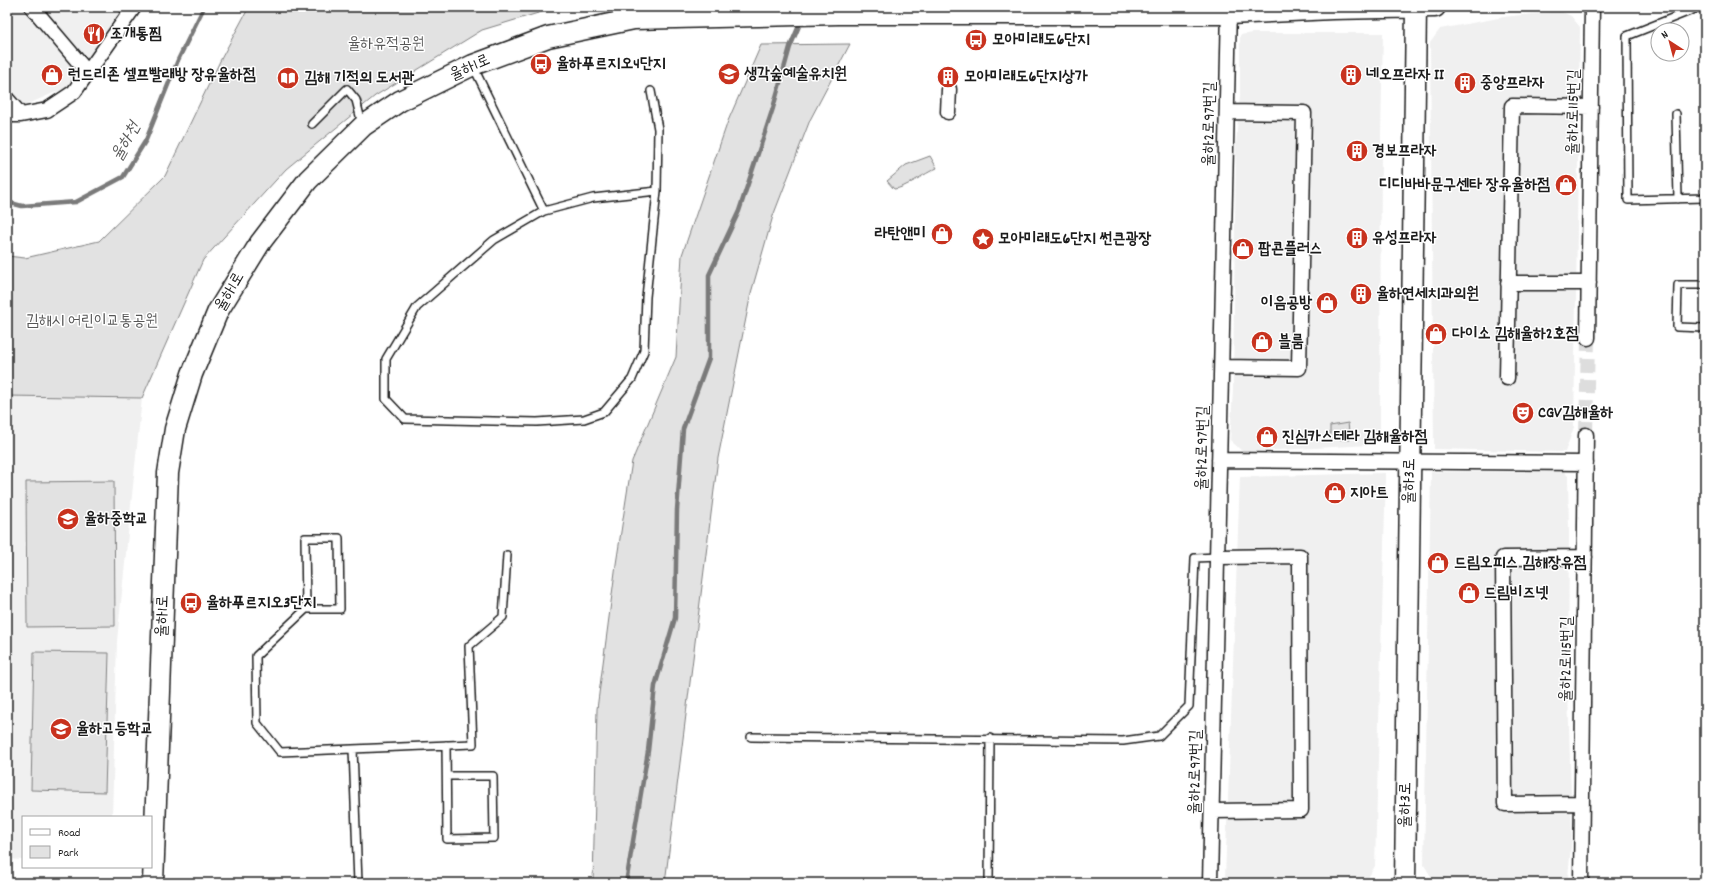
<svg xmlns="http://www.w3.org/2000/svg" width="1712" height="890" font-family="Dekko,'Poor Story',sans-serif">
<rect width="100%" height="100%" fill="#fff"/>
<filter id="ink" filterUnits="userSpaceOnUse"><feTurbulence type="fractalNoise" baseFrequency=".025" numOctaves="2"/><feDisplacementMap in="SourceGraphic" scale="8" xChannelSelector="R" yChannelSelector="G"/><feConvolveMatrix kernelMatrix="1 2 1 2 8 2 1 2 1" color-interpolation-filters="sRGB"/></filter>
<g filter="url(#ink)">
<path fill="#f0f0f0" d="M7,7H123L70,86L7,113Z
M1560,11L1571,16L1580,27L1574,427L1565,452L1434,449L1430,43L1440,29L1504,17Z
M1252,33H1383L1381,136L1380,430L1370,445L1243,452L1230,440L1233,390L1236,143L1240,95V35Z
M7,396L142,398L117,641L112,817H23V860L7,859Z
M1563,471L1568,476L1569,532L1568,687L1572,836L1568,877L1562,883H1435L1424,865L1431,472Z
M1386,473L1375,866L1365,883H1230L1225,878L1240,477Z"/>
<path fill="#e2e2e2" stroke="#7f7f7f" d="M249,7H558L482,30L375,96L286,169L203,260L142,398L7,396V256L25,258L99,241L165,176L220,61Z
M850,44L810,120L773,216L751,293L718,458L665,883H593L597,709L616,564L632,461L676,357L682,255L728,121L761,45Z
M930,156L937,168C925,173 904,189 894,189L887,181L906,165Z
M1348,423L1350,440L1330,439V426Z
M114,481L115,626L27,627L26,482Z
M34,652L109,653L105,792L31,790Z"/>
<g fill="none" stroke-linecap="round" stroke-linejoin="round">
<path stroke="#7a7a7a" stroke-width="4.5" d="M7,202L22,206L76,202L123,177L146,140L178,60L204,7
M626,883L648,751L655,686L675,618L677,510L683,429L709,358V275L739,211L773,108L790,47L801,21"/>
<path stroke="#ddd" stroke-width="14" stroke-dasharray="14 7" stroke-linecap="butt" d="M1586,435L1588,338"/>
<g stroke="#1c1c1c" stroke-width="10">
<path id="lane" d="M1700,7L1627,36L1628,200L1705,198
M473,66L544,211L593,198L657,191
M1676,114L1678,199
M312,124L347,89L356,100L362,124
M544,211L494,240L417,307L386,359V399L405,419L537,422L584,419L604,412L632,379L644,351L646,297L657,191L658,129L651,91
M1705,285H1678L1677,327L1705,328
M306,609H340L339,538H305L306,609L256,656L257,723L280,752L473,744L469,646L503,617L507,555
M751,737L1123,741L1159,736L1189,706L1195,558L1218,557
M446,745L447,839L494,838L493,776H447
M353,749L358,883
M989,883L990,738"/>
</g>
<g stroke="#1c1c1c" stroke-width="17">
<path id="street" d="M32,7L88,73
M7,99L21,115
M948,112L949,89
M7,115H21L47,110L74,92L134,7
M1508,283H1589
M1588,338L1592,7
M1222,367L1299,368L1304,113L1227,112
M1507,378L1512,106L1591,107
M1219,460L1586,463
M1582,803L1505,804L1503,558L1585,557
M1212,811L1301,810L1300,556L1218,557
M1210,883L1229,7
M1581,883L1586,435"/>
</g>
<g stroke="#1c1c1c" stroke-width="23">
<path id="secondary" d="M153,883L168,473L175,429L192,374L218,311L260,243L308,180L363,126L400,101L473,65L548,37L634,19L839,14H1229L1332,9L1435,7
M1405,883L1416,7"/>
</g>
<use href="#lane" stroke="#fff" stroke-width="7"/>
<use href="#street" stroke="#fff" stroke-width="14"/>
<use href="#secondary" stroke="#fff" stroke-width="20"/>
</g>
</g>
<defs>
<g id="restaurant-disc" transform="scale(1.15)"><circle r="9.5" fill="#c8321e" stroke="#fff"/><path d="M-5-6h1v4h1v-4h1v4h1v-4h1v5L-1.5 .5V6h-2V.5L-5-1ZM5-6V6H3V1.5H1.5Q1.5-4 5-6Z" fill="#fff"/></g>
<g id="bus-disc" transform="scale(1.15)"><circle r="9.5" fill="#c8321e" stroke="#fff"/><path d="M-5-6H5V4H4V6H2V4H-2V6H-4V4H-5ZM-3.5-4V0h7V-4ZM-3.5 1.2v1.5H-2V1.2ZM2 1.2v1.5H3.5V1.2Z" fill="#fff"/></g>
<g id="school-disc" transform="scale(1.15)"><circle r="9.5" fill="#c8321e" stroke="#fff"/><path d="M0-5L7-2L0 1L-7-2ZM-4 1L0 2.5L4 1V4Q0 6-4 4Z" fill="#fff"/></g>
<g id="shop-disc" transform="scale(1.15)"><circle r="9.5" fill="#c8321e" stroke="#fff"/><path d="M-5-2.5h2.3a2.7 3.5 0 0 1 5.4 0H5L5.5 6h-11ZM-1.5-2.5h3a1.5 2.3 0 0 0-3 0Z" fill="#fff"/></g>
<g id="building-disc" transform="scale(1.15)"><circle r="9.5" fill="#c8321e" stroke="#fff"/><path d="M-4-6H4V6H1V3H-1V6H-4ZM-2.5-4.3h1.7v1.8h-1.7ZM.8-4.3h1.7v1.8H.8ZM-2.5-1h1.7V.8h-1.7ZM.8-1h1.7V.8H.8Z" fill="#fff"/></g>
<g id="library-disc" transform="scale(1.15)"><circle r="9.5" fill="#c8321e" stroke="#fff"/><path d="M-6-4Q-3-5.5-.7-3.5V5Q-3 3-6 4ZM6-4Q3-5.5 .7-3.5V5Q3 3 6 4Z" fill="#fff"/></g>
<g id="sight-disc" transform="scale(1.15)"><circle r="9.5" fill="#c8321e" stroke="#fff"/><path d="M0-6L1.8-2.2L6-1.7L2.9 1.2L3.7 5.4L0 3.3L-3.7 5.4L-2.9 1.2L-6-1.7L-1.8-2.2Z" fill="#fff"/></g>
<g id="theatre-disc" transform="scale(1.15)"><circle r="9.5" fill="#c8321e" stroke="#fff"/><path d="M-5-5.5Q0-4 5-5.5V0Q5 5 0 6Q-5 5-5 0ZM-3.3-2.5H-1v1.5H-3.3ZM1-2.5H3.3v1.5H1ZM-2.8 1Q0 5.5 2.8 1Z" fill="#fff"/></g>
</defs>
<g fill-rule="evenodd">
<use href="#restaurant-disc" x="94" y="34"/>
<use href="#bus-disc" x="976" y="40"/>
<use href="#bus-disc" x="541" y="64"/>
<use href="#school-disc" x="729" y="74"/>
<use href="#shop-disc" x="52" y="75"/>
<use href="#building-disc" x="1351" y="75"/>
<use href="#building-disc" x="948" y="77"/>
<use href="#library-disc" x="288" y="78"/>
<use href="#building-disc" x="1465" y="83"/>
<use href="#building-disc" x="1357" y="151"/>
<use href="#shop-disc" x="1566" y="185"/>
<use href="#shop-disc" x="942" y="234"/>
<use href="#building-disc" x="1357" y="238"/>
<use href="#sight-disc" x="983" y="239"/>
<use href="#shop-disc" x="1243" y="249"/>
<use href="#building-disc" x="1361" y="294"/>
<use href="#shop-disc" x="1327" y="303"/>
<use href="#shop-disc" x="1436" y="334"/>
<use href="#shop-disc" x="1262" y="342"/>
<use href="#theatre-disc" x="1523" y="413"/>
<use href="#shop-disc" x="1267" y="437"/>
<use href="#shop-disc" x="1335" y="493"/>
<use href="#school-disc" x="68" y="519"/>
<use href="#shop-disc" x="1438" y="563"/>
<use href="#shop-disc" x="1469" y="593"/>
<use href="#bus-disc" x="191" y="603"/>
<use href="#school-disc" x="61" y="729"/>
</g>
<g text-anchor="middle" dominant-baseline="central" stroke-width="3" stroke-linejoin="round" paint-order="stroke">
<g font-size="16" font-weight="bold" fill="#1c1c1c" stroke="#fff" text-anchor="start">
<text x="110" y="34">조개통찜</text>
<text x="992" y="40">모아미래도6단지</text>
<text x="556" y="64">율하푸르지오4단지</text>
<text x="744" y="74">생각숲예술유치원</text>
<text x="68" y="75">런드리존 셀프빨래방 장유율하점</text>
<text x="1366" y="75">네오프라자 II</text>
<text x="964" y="77">모아미래도6단지상가</text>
<text x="304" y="78">김해 기적의 도서관</text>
<text x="1480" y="83">중앙프라자</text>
<text x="1372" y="151">경보프라자</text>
<text x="1550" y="185" text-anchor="end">디디바바문구센타 장유율하점</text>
<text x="926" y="234" text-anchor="end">라탄앤미</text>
<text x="1372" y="238">유성프라자</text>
<text x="998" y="239">모아미래도6단지 썬큰광장</text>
<text x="1258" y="249">팝콘플러스</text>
<text x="1376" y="294">율하연세치과의원</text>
<text x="1312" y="303" text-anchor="end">이음공방</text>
<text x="1452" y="334">다이소 김해율하2호점</text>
<text x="1278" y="342">블룸</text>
<text x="1538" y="413">CGV김해율하</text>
<text x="1282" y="437">진심카스테라 김해율하점</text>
<text x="1350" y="493">지아트</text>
<text x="84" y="519">율하중학교</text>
<text x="1454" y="563">드림오피스 김해장유점</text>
<text x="1484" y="593">드림비즈넷</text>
<text x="206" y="603">율하푸르지오3단지</text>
<text x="76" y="729">율하고등학교</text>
</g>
<g font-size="16" fill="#575757" stroke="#fff">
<text x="386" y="44">율하유적공원</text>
<text x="92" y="321">김해시 어린이교통공원</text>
</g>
<g font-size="16" fill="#1c1c1c" stroke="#fff">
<text transform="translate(470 68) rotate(-24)">율하1로</text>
<text transform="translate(1574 112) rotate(-89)">율하2로115번길</text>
<text transform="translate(1210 124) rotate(-89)">율하2로97번길</text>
<text transform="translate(230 292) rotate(-60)">율하1로</text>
<text transform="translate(1203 448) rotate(-89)">율하2로97번길</text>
<text transform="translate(1410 481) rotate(-89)">율하3로</text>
<text transform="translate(163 616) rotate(-88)">율하1로</text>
<text transform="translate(1567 659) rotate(-89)">율하2로115번길</text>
<text transform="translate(1196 772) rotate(-89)">율하2로97번길</text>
<text transform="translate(1406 805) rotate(-89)">율하3로</text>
</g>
<g font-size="17" font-style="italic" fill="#5a5a5a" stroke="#fff">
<text transform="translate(127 142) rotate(-61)">율하천</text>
</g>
</g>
<rect width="1712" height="890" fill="none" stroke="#fff" stroke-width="24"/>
<rect x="12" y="12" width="1688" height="866" fill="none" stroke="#1c1c1c" stroke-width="1.5" filter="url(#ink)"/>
<rect x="22" y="816" width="130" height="52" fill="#ffffff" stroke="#a4a4a4"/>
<rect x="30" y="829" width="20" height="6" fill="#ffffff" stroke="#a4a4a4"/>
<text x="58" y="836" font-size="12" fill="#1c1c1c">Road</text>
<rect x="30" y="846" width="20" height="12" fill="#e2e2e2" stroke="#a4a4a4"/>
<text x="58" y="856" font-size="12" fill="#1c1c1c">Park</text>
<g transform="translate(1670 42) rotate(324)"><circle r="19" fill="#ffffff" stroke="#a4a4a4"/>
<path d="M0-3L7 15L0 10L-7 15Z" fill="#c8321e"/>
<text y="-6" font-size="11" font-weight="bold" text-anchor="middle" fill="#1c1c1c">N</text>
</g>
</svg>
